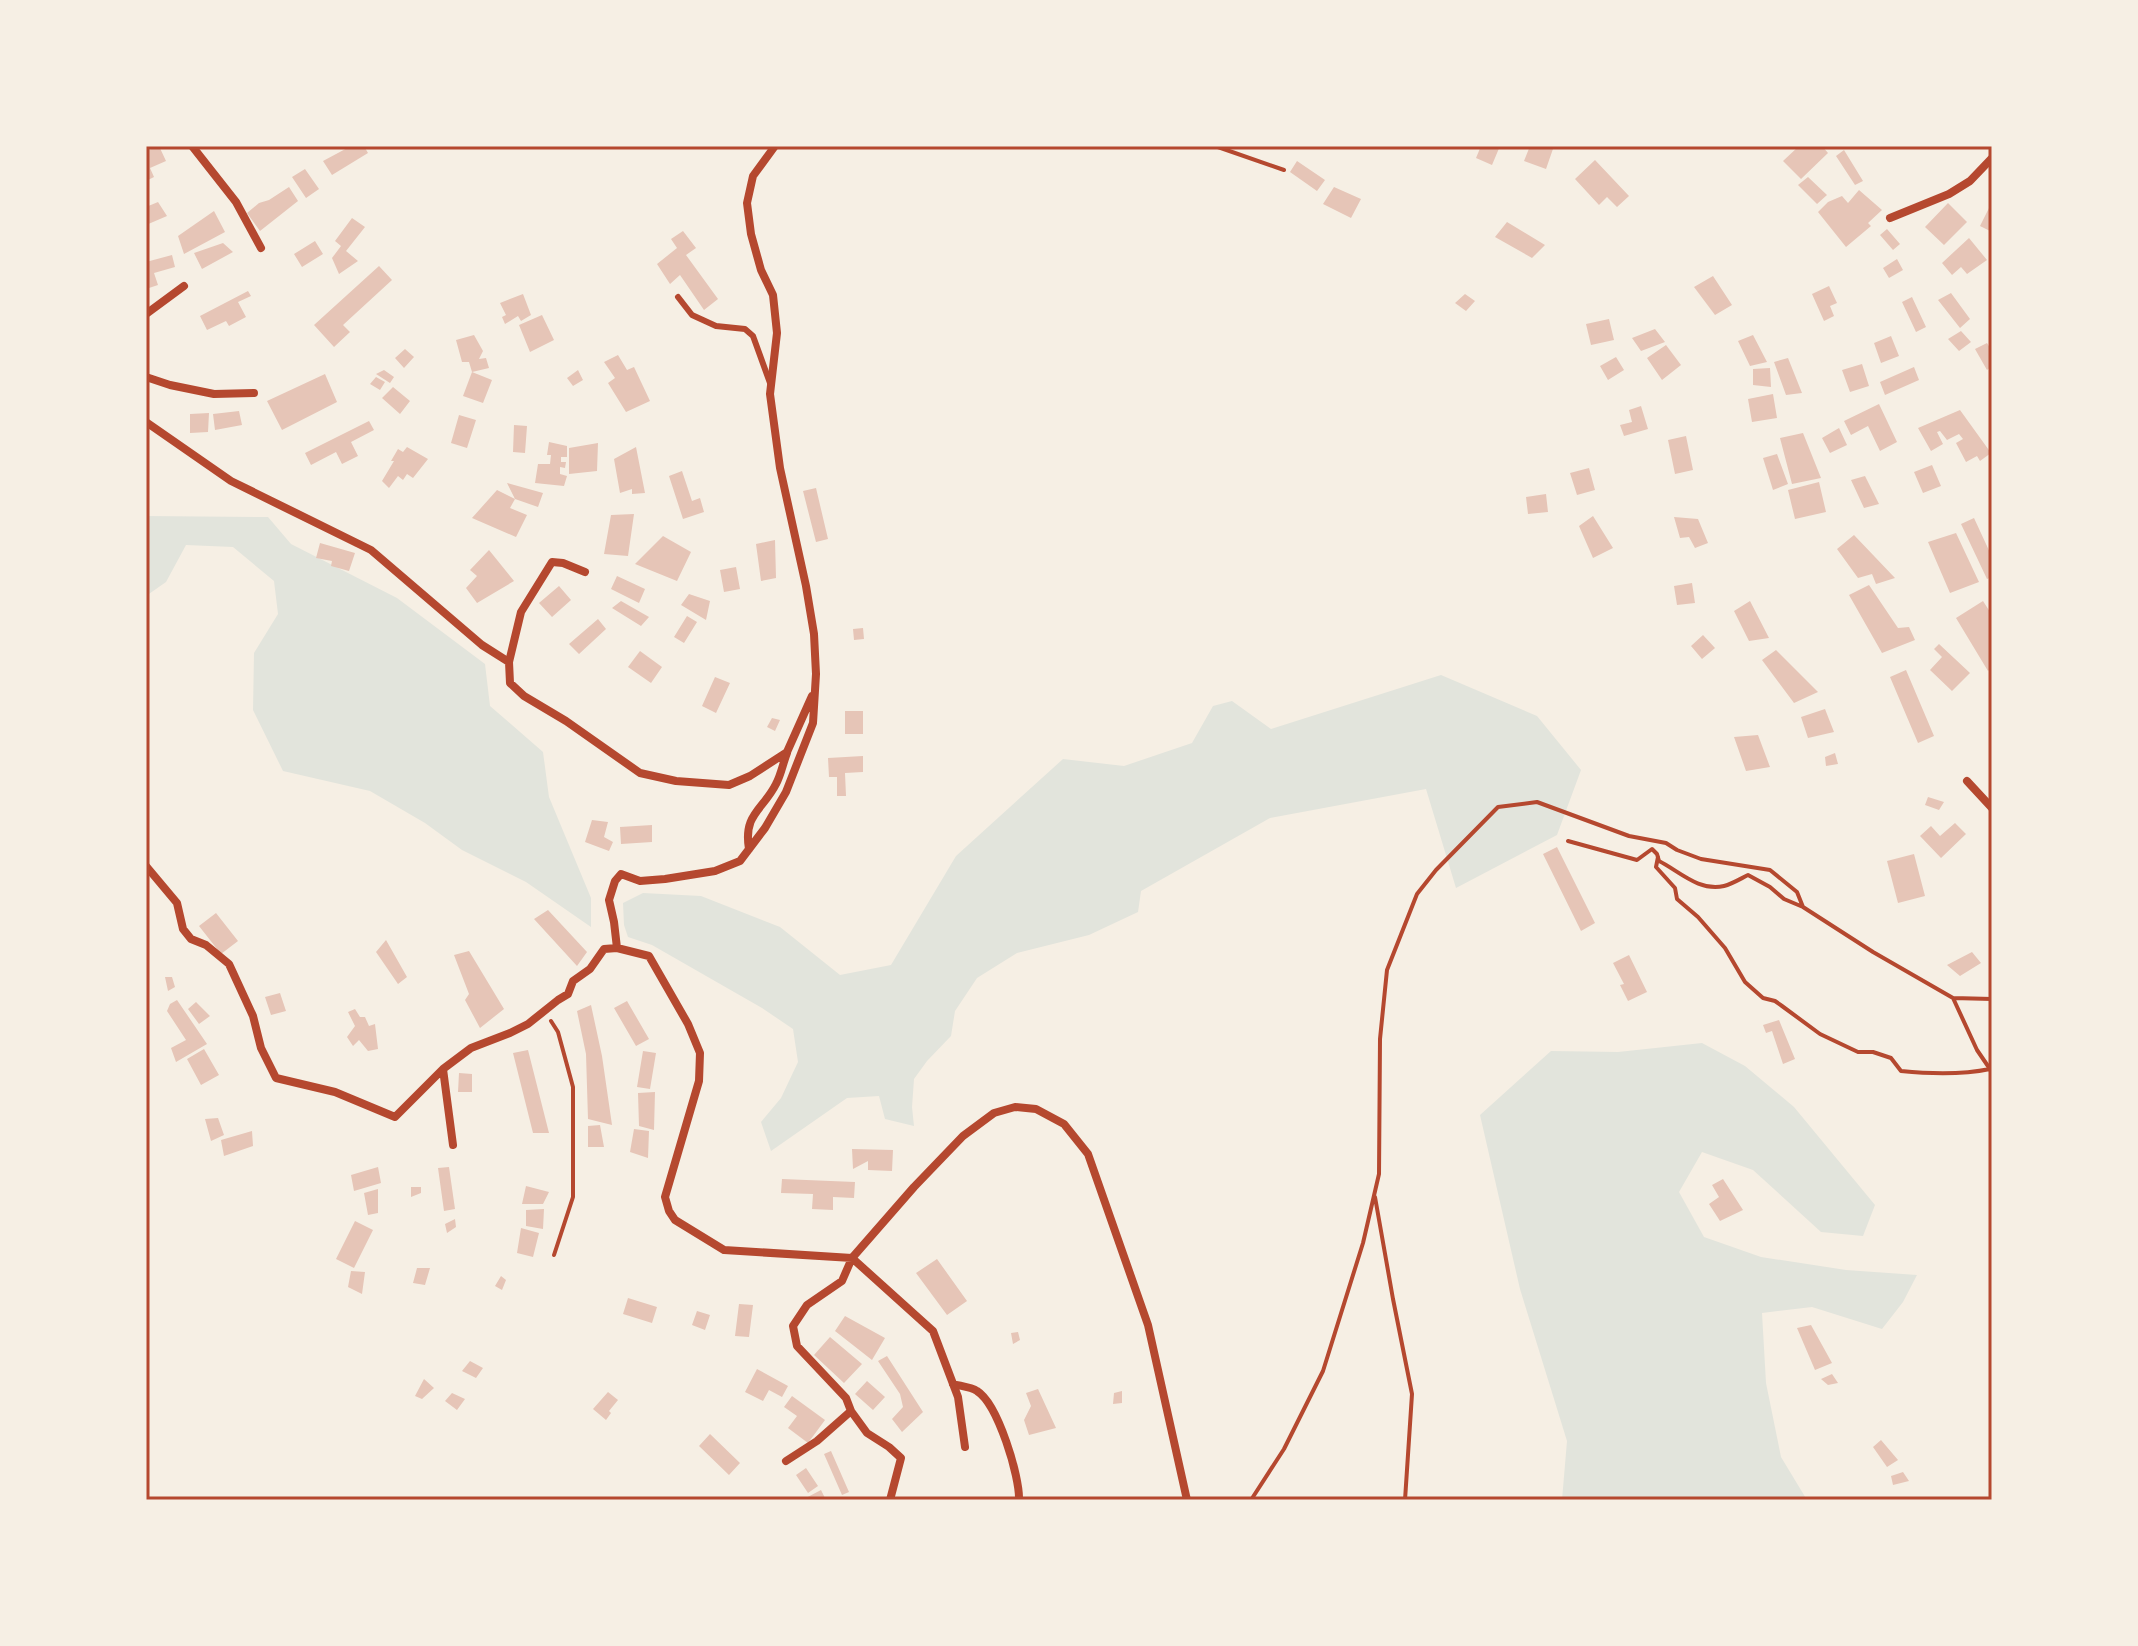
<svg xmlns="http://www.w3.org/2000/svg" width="2138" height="1646" font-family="Manrope,sans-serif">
<rect width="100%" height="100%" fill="#f6efe4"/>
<path fill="#e2e4dc" d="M146,516L268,517L291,544L397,598L485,664L490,706L543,752L549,797L591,898V927L526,882L462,850L425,823L370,791L283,771L253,710L254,653L278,614L274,581L233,547L186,545L166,582L146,596Z
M1441,675L1537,716L1581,770L1557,835L1456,888L1426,789L1270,818L1141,891L1138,912L1089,935L1017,953L977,978L955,1011L951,1036L927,1061L914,1079L912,1107L914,1126L885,1119L879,1096L847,1098L771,1151L761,1122L781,1098L798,1062L793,1029L762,1008L652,945L628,937L624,925L623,903L643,893L701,896L780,927L840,975L891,965L956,856L1063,759L1124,766L1192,743L1213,706L1232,701L1271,729Z
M1702,1043L1745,1066L1794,1107L1875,1205L1863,1236L1821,1232L1753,1170L1702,1152L1679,1192L1704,1237L1761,1257L1846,1270L1917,1275L1903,1302L1882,1329L1812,1307L1762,1313L1766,1383L1781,1457L1807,1500H1562L1567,1441L1520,1289L1480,1115L1551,1051L1618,1052Z"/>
<path fill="#e6c5b7" d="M159,146L166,161L150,168L154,177L146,181V151Z
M351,146H364L368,153L332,175L323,161Z
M1481,146H1500L1492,165L1476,158Z
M1530,146H1554L1546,169L1524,161Z
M1799,146H1822L1828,153L1801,179L1783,161Z
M1844,150L1863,181L1855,185L1836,156Z
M1595,160L1629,196L1617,207L1607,197L1599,205L1575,179Z
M1297,161L1325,180L1317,191L1290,172Z
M305,169L319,189L306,198L292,177Z
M1808,177L1827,195L1817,204L1798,185Z
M289,187L298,201L260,231L247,213L259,203L269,200Z
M1334,187L1361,199L1351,218L1323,204Z
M1859,190L1882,210L1868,223L1871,226L1846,247L1818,212L1828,202L1842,196L1848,203Z
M158,202L167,216L146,225V207Z
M1992,202V232L1980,226Z
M1948,203L1967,222L1944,245L1925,227Z
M214,211L225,232L184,254L178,236Z
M352,218L365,227L346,251L358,261L339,274L332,258L341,246L335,241Z
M1507,222L1545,245L1532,258L1495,237Z
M1887,229L1900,244L1893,250L1880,235Z
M683,231L696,248L686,255L718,299L704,310L680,275L670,284L657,264L677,248L671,239Z
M1969,238L1987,260L1967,274L1961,267L1952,275L1942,263Z
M315,241L323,254L302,267L294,254Z
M223,243L233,252L202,269L194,253Z
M172,255L175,267L154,273L158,285L146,289V262Z
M1897,259L1903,270L1889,278L1883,268Z
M379,266L392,280L343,325L350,332L334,347L314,325Z
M1713,276L1732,305L1715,315L1694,287Z
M1829,286L1837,303L1830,306L1834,316L1824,321L1812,294Z
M248,291L251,296L238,302L246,317L229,326L226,321L207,330L200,316Z
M1951,293L1970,319L1960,328L1938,300Z
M523,294L531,315L521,321L518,316L505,324L502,317L506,315L500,303Z
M1465,294L1475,301L1466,311L1455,303Z
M1912,297L1926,327L1916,332L1902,302Z
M542,315L554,340L530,352L519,325Z
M1609,319L1614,340L1591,345L1586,324Z
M1655,329L1665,342L1641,351L1632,338Z
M1961,331L1971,342L1959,351L1948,339Z
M474,335L483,351L479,359L486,358L489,368L472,372L469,362H462L456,340Z
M1753,335L1767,362L1750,366L1738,341Z
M1891,336L1899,356L1881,363L1874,343Z
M1987,343L1992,351V366L1987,370L1975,349Z
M1666,345L1681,365L1662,380L1647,358Z
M405,349L414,357L404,368L395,358Z
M618,355L627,370L634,367L650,401L626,412L608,383L615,378L604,362Z
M1616,357L1624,370L1608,380L1600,366Z
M1788,358L1802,393L1786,395L1774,362Z
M1862,364L1869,386L1850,392L1842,370Z
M1914,367L1919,380L1885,395L1880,382Z
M1770,368L1771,387L1753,385V369Z
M384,370L394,377L390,383L376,374Z
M578,370L583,380L573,386L567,378Z
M472,372L492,380L483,403L463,396Z
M325,374L337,402L282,430L267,401Z
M376,377L385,382L380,390L370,384Z
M393,387L410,401L400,414L382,398Z
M1773,394L1777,418L1752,422L1748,399Z
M1879,404L1897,442L1880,451L1868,426L1851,435L1844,421Z
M1641,406L1648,429L1624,436L1620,425L1632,422L1629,410Z
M1960,410L1991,453L1980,461L1977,456L1966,462L1956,443L1963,439L1959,434L1947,440L1940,431L1937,432L1943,444L1931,451L1918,428Z
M239,411L242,425L215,430L213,414Z
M209,413L208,432L190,433V414Z
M459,415L476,420L467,448L451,443Z
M369,421L374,430L351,442L358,456L342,464L336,452L311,465L305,453Z
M514,425L527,426L525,453L513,452Z
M1839,428L1847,445L1830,453L1822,438Z
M1803,433L1821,478L1792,484L1780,438Z
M1686,436L1693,470L1675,474L1668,440Z
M549,442L567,446V457H561V462H566L565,468L560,467V474L567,476L564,486L535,483L538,464H550L551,455H547Z
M598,443L597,471L569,474V448Z
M407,447L428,459L413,478L407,474L403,480L398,476L389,488L382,481L394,461H391L398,449L403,452Z
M636,447L645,493L632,494V489L620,493L614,459Z
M1777,454L1788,484L1773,490L1763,458Z
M1932,465L1941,486L1923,493L1914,472Z
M1589,468L1595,490L1577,495L1570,473Z
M682,471L692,501L700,498L704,512L683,519L669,476Z
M1865,476L1879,504L1864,508L1851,480Z
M1819,482L1826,512L1795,519L1788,490Z
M507,483L543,493L538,507L515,499Z
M816,488L828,539L816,542L803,491Z
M497,490L515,499L510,508L527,515L516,537L472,518Z
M1546,494L1548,512L1528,514L1526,497Z
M634,514L628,556L604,554L611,515Z
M1593,516L1613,548L1593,558L1579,526Z
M1674,517L1698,519L1708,543L1695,548L1689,537L1680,538Z
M1974,518L1992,557V577L1987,579L1961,524Z
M1956,533L1979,582L1950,593L1928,542Z
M1854,535L1895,578L1876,584L1872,574L1858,578L1837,549Z
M663,536L691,552L677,581L635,564Z
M775,540L776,578L761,581L756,544Z
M320,543L355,553L349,571L331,566L332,561L316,558Z
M489,550L514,581L477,603L466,588L477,576L470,570Z
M736,567L740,589L724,592L720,570Z
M617,576L645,589L639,603L611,589Z
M1692,583L1695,603L1677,605L1674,586Z
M1869,585L1898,628L1909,627L1915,640L1882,653L1849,595Z
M559,586L571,600L552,617L539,603Z
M689,594L710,601L706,620L681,605Z
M621,601L649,617L641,626L612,608Z
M1750,601L1769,638L1749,641L1734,611Z
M1983,601L1992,615V667L1988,671L1956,618Z
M687,616L697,622L684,643L674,637Z
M598,619L606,629L579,654L569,644Z
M863,628L864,639L854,640L853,629Z
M1703,635L1715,648L1702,659L1691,646Z
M1939,644L1970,673L1952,691L1930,670L1942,657L1934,649Z
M1776,650L1818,692L1794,703L1762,660Z
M640,651L662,667L651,683L628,667Z
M1906,670L1934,736L1918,743L1890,677Z
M715,677L730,683L716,713L702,706Z
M1825,709L1834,732L1808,738L1801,717Z
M845,711H863V734H845Z
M772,718L780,720L775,731L767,727Z
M1758,735L1770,767L1746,771L1734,737Z
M1835,753L1838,764L1826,766L1825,757Z
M863,756V772L845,773L846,796H837V777H829L828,758Z
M1928,797L1944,802L1939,810L1925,805Z
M592,820L608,822L604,837L613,842L609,851L585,842Z
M1955,823L1966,834L1941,858L1920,836L1931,826L1940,836Z
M652,825V842L621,844L620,827Z
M1557,847L1595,923L1581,931L1543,854Z
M1914,854L1925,896L1898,903L1887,861Z
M548,910L587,952L577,966L534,919Z
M216,913L238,941L221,954L199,926Z
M386,940L407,977L398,984L376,952Z
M469,951L504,1009L480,1028L465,1000L469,994L454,955Z
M1972,952L1981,963L1960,976L1947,965Z
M1629,955L1647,992L1628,1001L1620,985L1624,984L1613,963Z
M165,977H172L175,987L168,991Z
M280,993L286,1011L271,1015L265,997Z
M177,1000L207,1044L176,1062L171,1048L186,1040L167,1011L170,1004Z
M627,1001L649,1039L636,1046L614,1008Z
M196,1002L210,1016L199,1024L188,1009Z
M591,1005L602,1056L612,1125L588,1119L586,1054L577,1011Z
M355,1009L360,1017H365L369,1026L375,1024L378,1049L368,1051L359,1040L353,1046L347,1037L355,1026L348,1012Z
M1779,1020L1795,1059L1783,1064L1772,1031L1766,1033L1763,1025Z
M204,1049L219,1075L201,1085L187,1059Z
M528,1050L549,1133H533L513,1053Z
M643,1051L656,1053L650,1089L637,1087Z
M459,1073L472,1074V1092H458Z
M655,1092L654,1130L639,1126L638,1093Z
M218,1118L224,1135L211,1141L205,1119Z
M600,1125L604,1147H588V1126Z
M634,1129L649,1131L648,1158L630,1152Z
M252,1131L253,1146L224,1156L221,1140Z
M852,1149L893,1150L892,1171L868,1170V1161L853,1169Z
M378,1167L381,1183L354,1191L351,1175Z
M449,1167L455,1209L444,1211L438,1168Z
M782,1179L855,1182L854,1198L833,1197V1210L812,1209L813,1194L781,1193Z
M1723,1179L1743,1210L1720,1221L1709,1204L1719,1197L1712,1185Z
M526,1186L549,1192L543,1204H522Z
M411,1187H421V1193L411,1197Z
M378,1189V1213L368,1215L364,1193Z
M544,1209L543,1229L526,1226V1210Z
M455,1219L456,1227L447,1233L445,1224Z
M355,1221L373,1230L354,1268L336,1259Z
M521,1228L539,1233L533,1257L517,1253Z
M937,1259L967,1301L947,1315L916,1273Z
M417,1268H430L425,1285L413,1283Z
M351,1271L365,1272L362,1294L348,1287Z
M501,1276L506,1280L502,1290L495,1286Z
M628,1298L657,1307L652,1323L623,1314Z
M739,1304L753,1305L749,1337L735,1336Z
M697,1311L710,1315L705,1330L692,1325Z
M845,1316L885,1338L872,1360L835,1331Z
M1811,1325L1832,1363L1815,1370L1797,1328Z
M1018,1332L1020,1340L1013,1344L1011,1333Z
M830,1337L862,1364L844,1383L814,1355Z
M887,1356L923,1412L902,1432L892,1419L903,1407L900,1394L878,1361Z
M470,1361L483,1368L476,1378L462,1371Z
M757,1369L788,1386L782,1397L769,1390L763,1401L745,1392Z
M1832,1374L1838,1383L1828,1385L1821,1379Z
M424,1379L434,1388L422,1399L415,1396Z
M867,1381L885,1397L873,1410L855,1394Z
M1038,1389L1056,1428L1029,1435L1024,1420L1031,1406L1026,1393Z
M1122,1391V1403L1113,1404L1114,1393Z
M608,1392L618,1400L609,1411L611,1413L606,1420L593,1409Z
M452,1393L465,1399L457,1410L445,1401Z
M792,1396L825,1420L808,1443L788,1428L797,1416L784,1407Z
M710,1434L740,1463L729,1475L699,1446Z
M1881,1440L1898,1460L1887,1467L1873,1447Z
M831,1451L849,1492L842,1495L824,1454Z
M806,1468L818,1486L808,1493L796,1475Z
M1903,1472L1909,1481L1893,1485L1891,1476Z
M821,1490L826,1500H802Z"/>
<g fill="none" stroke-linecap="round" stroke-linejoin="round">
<path stroke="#b5482f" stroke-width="4" d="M1215,146L1284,170
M1568,841L1637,860L1652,849L1657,854L1659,861C1679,871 1699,892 1724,886C1732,884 1740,879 1748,875L1770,887L1784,899L1803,907
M1658,857L1656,867L1675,888L1677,899L1698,917L1725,948L1745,982L1763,998L1775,1001L1782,1006L1820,1034L1858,1052H1873L1891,1058L1901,1071C1931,1074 1961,1075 1990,1069
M1953,998L1992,999
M551,1021L558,1032L573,1087V1197L554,1255
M1375,1197L1393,1299L1412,1394L1405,1500
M1251,1500L1284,1449L1323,1371L1363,1243L1379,1174L1380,1039L1387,970L1417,894L1436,870L1498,807L1537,802L1629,836L1666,843L1677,850L1701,859L1770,870L1797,892L1803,907L1873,952L1953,998L1977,1050L1992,1072"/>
<path stroke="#b5482f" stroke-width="6" d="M678,297L692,315L716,326L745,329L753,336L770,383"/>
<path stroke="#b5482f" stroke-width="8" d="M192,146L236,202L261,248
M775,146L753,176L747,203L751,234L761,270L773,295L777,333L770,394L780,468L806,586L814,634L816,674L813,723L786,792L765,828L740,861L715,871L665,879L640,881L621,874L615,881L609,900L614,922L617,948L649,956L688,1024L700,1053L699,1081L665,1197L669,1211L675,1220L724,1250L852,1258L842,1281L807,1305L793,1326L797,1346L846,1398L851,1411L867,1433L889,1447L901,1458L890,1500
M1890,218L1949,194L1970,181L1992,158
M146,314L184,286
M146,377L170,385L214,394L254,393
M146,422L231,481L371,550L482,645L509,662L510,683L524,696L566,721L640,773L676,781L729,785L750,776L787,752L812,696
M509,662L521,612L552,562L563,563L585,572
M1967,781L1992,808
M749,849C743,814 763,810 776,784C781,775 783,763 787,753
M146,866L177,903L183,929L191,939L206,945L229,964L253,1016L261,1048L276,1078L335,1092L395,1117L443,1069L453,1145
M443,1069L471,1048L510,1033L528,1024L558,1000L568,994L573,981L590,969L604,949L617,948
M953,1384C960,1386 971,1387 977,1391C998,1404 1020,1477 1019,1500
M965,1447L958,1397L933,1331L852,1258L914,1187L963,1136L994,1113L1015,1107L1036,1109L1064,1124L1088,1154L1148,1325L1187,1500
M786,1461L817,1441L851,1411"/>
</g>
<rect width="2138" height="1646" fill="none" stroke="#f6efe4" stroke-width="296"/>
<rect x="148" y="148" width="1842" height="1350" fill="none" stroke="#b5482f" stroke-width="3"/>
</svg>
